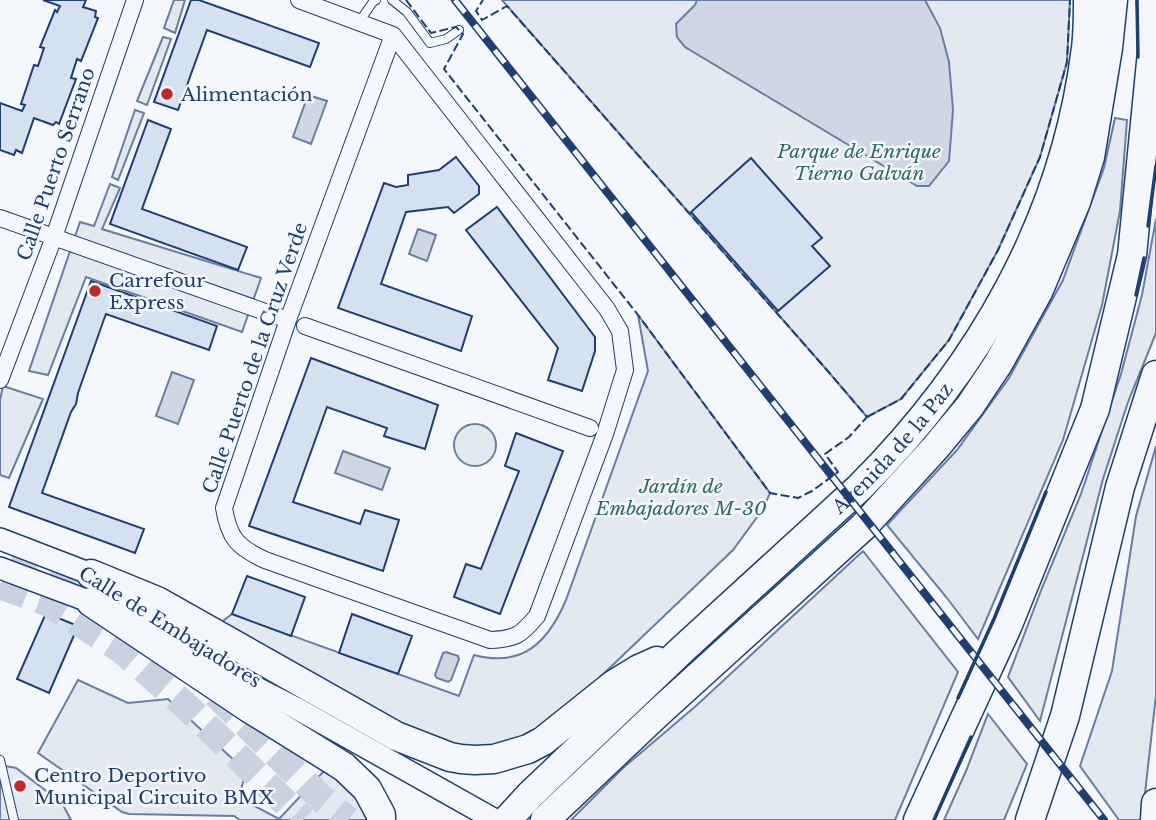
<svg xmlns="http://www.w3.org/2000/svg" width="1156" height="820" font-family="'Libre Baskerville',serif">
<rect width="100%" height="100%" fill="#f4f7fb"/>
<path fill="#e3e9f0" stroke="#687fa3" stroke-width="2" d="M174,0H185L175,33L164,28Z
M502,0H1070L1067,62L1040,157L998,250L949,340L901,399L867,417L826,369Z
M163,37L171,39L147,105L137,101Z
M135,110L144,113L118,180L112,177Z
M1115,118L1127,120L1120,211L1102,305L1063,440L978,639L947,598L887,525L957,450L1009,378L1063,280L1104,168Z
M110,184L120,188L102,229L261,278L242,332L86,277L48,375L29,371L80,222L94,226Z
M1156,219V333L1128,402L1103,479L1040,721L1008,677L1042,588L1081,494L1121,374L1142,295Z
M638,315L770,493L763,509L733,550L549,726L526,740L472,751L400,724L219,624L232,614L459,696L474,655C523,668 548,642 566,600L648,371Z
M3,386L43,399L9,478L0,475V400Z
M454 445a21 21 0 1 1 42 0a21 21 0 1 1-42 0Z
M1156,446V695L1142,820H1119L1080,766L1112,671L1136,516Z
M863,551L958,672L895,820H571L623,768L697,705Z
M78,680L128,703L168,699L250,775L243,782L241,790L247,802L279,819L324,771L345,784L358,798L367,820H240L234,816L129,814L122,812L38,753Z
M988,714L1027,764L1004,820H944L966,771Z
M0,765L16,768L62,803L71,820H0Z"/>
<path fill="#cfd7e4" stroke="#687fa3" stroke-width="2" d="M697,0H925L940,28L949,62L953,110L949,161L929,186H917L685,47L677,37L676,24L695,5Z
M308,95L327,101L311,144L293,137Z
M418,229L436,235L427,261L409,254Z
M172,372L194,380L178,424L156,416Z
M343,451L390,468L382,490L335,473Z
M446,652L458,656L459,659L451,680L448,682L437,678L435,675L443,653Z"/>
<path fill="#d5e0f0" stroke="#1d3f73" stroke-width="2" d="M43,0H86L83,7L96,11L95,17L98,18L81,61L77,59L71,78L76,79L59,124L56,122L53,125L34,118L22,153L16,150L14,155L0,150V103L22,111L25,105L21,104L34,65L38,66L44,48L40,47L55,10L57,12L60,6Z
M191,0H199L319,43L310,67L207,30L178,110L154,102Z
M148,120L171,129L142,209L247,247L238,270L110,224Z
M456,157L479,186V194L454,213L448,207L406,212L381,284L472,316L461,351L338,308L384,183L396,187L408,185V175L439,170Z
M751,158L822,238L812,246L830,266L778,311L691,212Z
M497,207L595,337V351L582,391L548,380L558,348L466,230Z
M91,281L217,326L209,350L106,314L103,322L78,393L76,404L71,412L42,493L144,529L135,553L9,507Z
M311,358L438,405L425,449L384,436L387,428L327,407L293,502L360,524L365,510L399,520L383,571L249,526Z
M516,433L563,451L500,614L454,597L466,564L481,569L519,471L505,466Z
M247,576L305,597L291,636L232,614Z
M46,613L78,626L49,693L17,679Z
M352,614L412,636L398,674L339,653Z"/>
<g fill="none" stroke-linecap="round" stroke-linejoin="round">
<path stroke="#c9d2e0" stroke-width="28" stroke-dasharray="28 14" stroke-linecap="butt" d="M13,554L67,577L115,609
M0,585L49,603L122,650L186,706L303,820
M216,694L321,798L348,820"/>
<g stroke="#1d3f73" stroke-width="10">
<path id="lane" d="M392,0L407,12L430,43L446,39L459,30
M359,22L373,2L376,0
M0,760L14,820"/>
</g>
<g stroke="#1d3f73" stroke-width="18">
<path id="street" d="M299,0L393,35L607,309L620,331L625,370L605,434L537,616C521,635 516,639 490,640L265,560C237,547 229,538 224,508L288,320L393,35
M0,218L288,320
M305,326L590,428
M0,380L54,237L135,0"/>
</g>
<g stroke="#1d3f73" stroke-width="24">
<path id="secondary" d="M0,539L91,574L101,581
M0,568L91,602L102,608
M128,598L183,635L210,651
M186,652L296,708L495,820"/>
</g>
<g stroke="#1d3f73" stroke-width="31">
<g id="highway">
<path d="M91,574L157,601L396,736L450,757L461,759L475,760L494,759L528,749L543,741L613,685L639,669L657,661"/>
<path d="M91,602L249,708L344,767L367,789L381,815V820"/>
<path id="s1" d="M507,820L530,795L684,648L859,488C980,367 1065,219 1086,48C1088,32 1088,16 1088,0"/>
<path d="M545,820L659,712L864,526L936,447L970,406L998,364L1038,292L1076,202L1090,157L1108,48L1113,0"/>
<path d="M918,820L1007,627L1095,409L1132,255L1153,42L1151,0"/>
<path d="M1030,820L1065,716L1120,487L1156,375"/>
<path d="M1155,820L1156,803"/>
</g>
</g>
<use href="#lane" stroke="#f4f7fb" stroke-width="8"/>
<use href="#street" stroke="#f4f7fb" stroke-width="16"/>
<use href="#secondary" stroke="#f4f7fb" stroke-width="21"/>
<use href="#highway" stroke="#f4f7fb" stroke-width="28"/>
<g stroke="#1d3f73" stroke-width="8">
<path id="rail" d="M455,0L1104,820"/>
</g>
<use href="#rail" stroke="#f4f7fb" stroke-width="5" stroke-dasharray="16" stroke-linecap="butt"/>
<path stroke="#1d3f73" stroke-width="2" stroke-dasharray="9 3.5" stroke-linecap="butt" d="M406,0L431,33L456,27L463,34L444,69L638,315L770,493L798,498L812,491L838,472L825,454L849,437L867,417L826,369L507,6L482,20L476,11L483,0
M867,417L901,399L949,340L998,250L1040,157L1067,62L1070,0"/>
<path stroke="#1d3f73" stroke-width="3.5" d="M1137,0L1138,57
M1148,226L1156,166
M1136,295L1144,258
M958,698L994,619L1046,492
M934,820L971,737"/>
</g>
<g fill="#c62828" stroke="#f4f7fb" stroke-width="2.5">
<circle cx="167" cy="94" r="7"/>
<circle cx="95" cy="291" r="7"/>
<circle cx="20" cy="786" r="7"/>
</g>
<g text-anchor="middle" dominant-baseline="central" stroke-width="5" stroke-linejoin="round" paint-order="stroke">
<g font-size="19" fill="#1d3f73" stroke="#f4f7fb" text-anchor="start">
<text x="181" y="94">Alimentación</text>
<text x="109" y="280">Carrefour<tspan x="109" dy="22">Express</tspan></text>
<text x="34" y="775">Centro Deportivo<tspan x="34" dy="22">Municipal Circuito BMX</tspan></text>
</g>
<g font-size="19" font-style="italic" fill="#2c6c60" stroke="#f4f7fb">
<text x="859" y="151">Parque de Enrique<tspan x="859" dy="22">Tierno Galván</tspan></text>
<text x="681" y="486">Jardín de<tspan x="681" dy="22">Embajadores M-30</tspan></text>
</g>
<g font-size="19" fill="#1d3f73" stroke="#f4f7fb">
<text transform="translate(56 164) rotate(-71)">Calle Puerto Serrano</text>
<text transform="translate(255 358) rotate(-71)">Calle Puerto de la Cruz Verde</text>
<text stroke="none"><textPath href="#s1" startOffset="536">Avenida de la Paz</textPath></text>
<text transform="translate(170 627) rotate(32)">Calle de Embajadores</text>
</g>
</g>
</svg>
